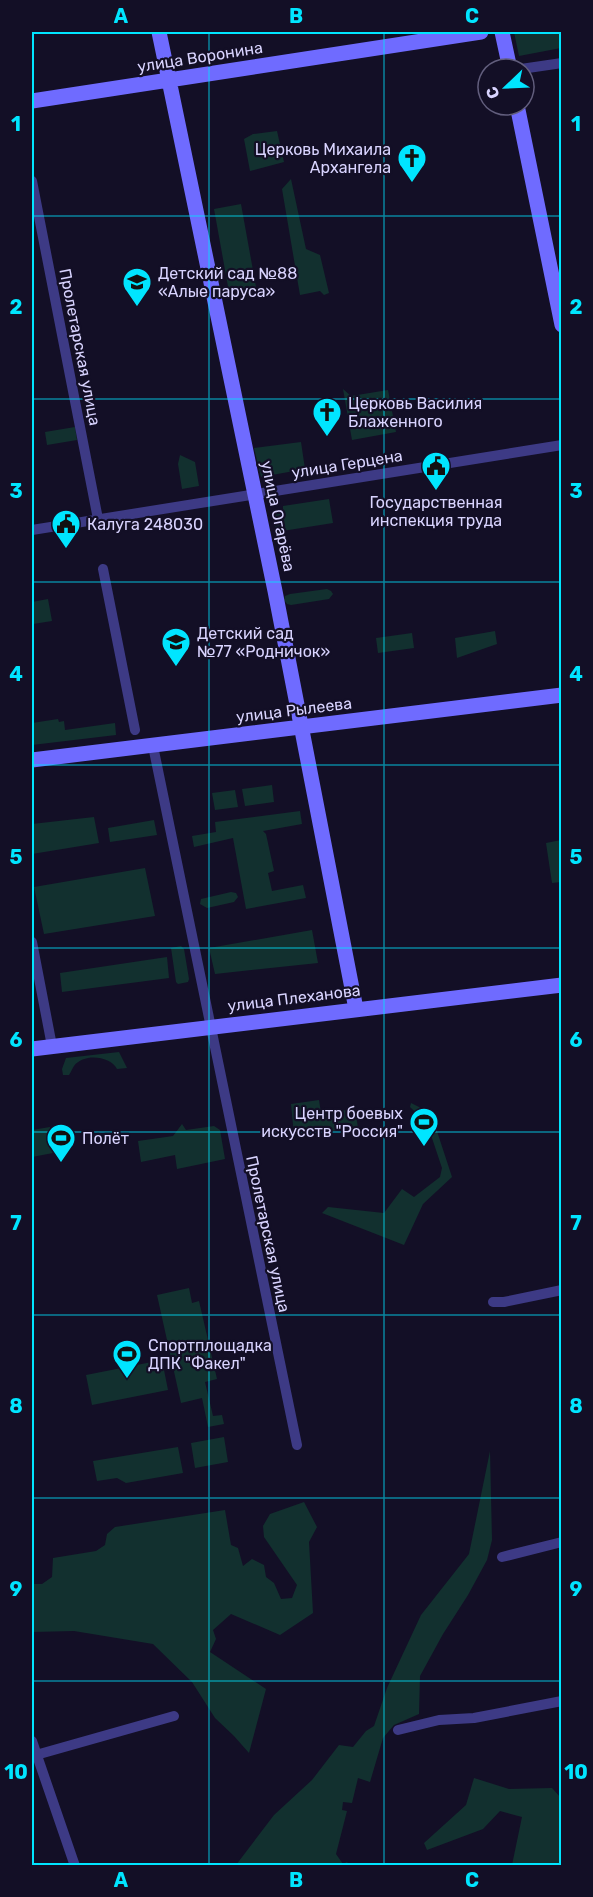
<svg xmlns="http://www.w3.org/2000/svg" width="593" height="1897" font-family="Rubik,sans-serif">
<rect width="100%" height="100%" fill="#130f26"/>
<path fill="#12302f" d="M514,32H561V48L519,56Z
M277,131L284,162L250,171L244,139L253,134Z
M291,179L306,249L320,255L329,293L324,295L320,291L300,295L282,189Z
M241,204L256,287L229,292L214,209Z
M343,389L351,396L388,390L396,432L352,440Z
M75,427L77,440L47,445L45,432Z
M301,442L305,469L261,477L254,448Z
M180,455L195,462L199,486L182,489L178,464Z
M329,499L333,523L276,532L273,513L283,511V506Z
M327,589L331,591L333,594L329,599L291,605L287,604L284,600L285,596L290,594Z
M48,599L52,621L33,624L32,602Z
M495,631L497,644L457,658L455,638Z
M412,633L414,648L378,653L376,638Z
M58,719L59,722L64,721L65,730L115,723L116,735L32,745V723Z
M272,785L274,802L245,806L242,789Z
M235,790L238,807L215,810L212,793Z
M300,811L302,824L263,831L266,834L274,871L268,873L272,891L303,885L306,898L246,909L233,838L194,847L192,836L216,832L215,822Z
M94,817L99,843L32,854V824Z
M154,820L157,835L110,842L108,828Z
M561,840V882L552,883L546,843Z
M145,868L155,916L44,934L34,887Z
M231,892L236,893L238,897L234,902L207,908L200,904L201,899Z
M312,930L318,963L215,974L209,948Z
M181,946L184,949L189,979L188,982L178,984L176,982L171,948Z
M167,957L169,978L62,992L60,973Z
M119,1052L127,1068L117,1069C110,1056 84,1053 74,1066C72,1069 71,1072 69,1075H63L62,1069L66,1058Z
M319,1100L321,1113L355,1109L358,1128L294,1135L291,1104Z
M411,1103L419,1107L434,1122L452,1177L423,1204L404,1245L322,1213L328,1207L384,1213L402,1189L414,1197L440,1177L442,1168L427,1123L410,1107Z
M182,1124L186,1130L214,1126L220,1130L225,1159L177,1169L175,1155L141,1162L138,1141L173,1136Z
M50,1127L53,1153L32,1157V1130Z
M189,1288L192,1303L199,1301L217,1379L205,1382L213,1416L222,1415L224,1424L208,1427L202,1398L181,1403L157,1295Z
M162,1360L168,1390L92,1405L86,1375Z
M224,1437L228,1462L195,1468L191,1443Z
M178,1447L183,1473L126,1483L117,1478L97,1481L93,1461Z
M490,1451L492,1540L487,1560L468,1595L443,1634L420,1676L419,1714L394,1725L383,1738L370,1782L358,1778L352,1803L343,1802L342,1810L347,1811L336,1854L343,1864L347,1862L349,1865H236L274,1815L312,1780L339,1745L353,1747L366,1731L374,1726L387,1688L421,1615L469,1554Z
M304,1502L317,1527L309,1542L313,1613L280,1635L231,1614L213,1630L216,1639L210,1652L266,1689L249,1753L234,1736L215,1718L192,1682L153,1644L74,1631L32,1632V1584H42L52,1577L53,1558L96,1551L105,1545L107,1534L115,1527L225,1510L231,1545L238,1548L243,1566L252,1559L264,1565L266,1577L274,1583L281,1599L292,1598L297,1585L264,1537L263,1526L270,1514Z
M474,1778L509,1789L552,1788L561,1798C562,1821 556,1842 561,1865H512L522,1817L500,1811L483,1829L427,1850L424,1843L466,1805Z"/>
<g fill="none" stroke-linecap="round" stroke-linejoin="round">
<path stroke="#3d3a85" stroke-width="10" d="M521,69L562,63
M32,181L98,519
M32,530L562,445
M103,569L135,730
M153,746L297,1445
M32,942L52,1046
M493,1302H504L562,1290
M502,1557L562,1542
M398,1730L439,1720L474,1718L562,1701
M32,1741L75,1866
M36,1755L174,1716"/>
<path stroke="#6f6bff" stroke-width="15" d="M159,32L275,591L356,1009
M502,32L510,69
M32,101L481,32
M517,105L562,325
M32,760L562,695
M32,1049L562,985"/>
</g>
<path fill="none" stroke="#00e5ff" stroke-width="1.5" stroke-opacity="0.55" d="M209,32V1866M384,32V1866M32,216H562M32,399H562M32,582H562M32,765H562M32,948H562M32,1132H562M32,1315H562M32,1498H562M32,1681H562"/>
<defs>
<g id="church-pin" transform="scale(1.5)"><path d="M0 17L-7.5 6A9.5 9.5 0 1 1 7.5 6Z" fill="#00e5ff" stroke="#130f26"/><path d="M-1.2-6h2.4v3.5h3.3v2.4h-3.3V6h-2.4V-.1h-3.3v-2.4h3.3Z" fill="#111"/></g>
<g id="school-pin" transform="scale(1.5)"><path d="M0 17L-7.5 6A9.5 9.5 0 1 1 7.5 6Z" fill="#00e5ff" stroke="#130f26"/><path d="M0-5L7-2L0 1L-7-2ZM-4 1L0 2.5L4 1V4Q0 6-4 4Z" fill="#111"/></g>
<g id="civic-pin" transform="scale(1.5)"><path d="M0 17L-7.5 6A9.5 9.5 0 1 1 7.5 6Z" fill="#00e5ff" stroke="#130f26"/><path d="M-.6-6.5H3V-4.5H.6V-3L4-1V1h2V6H-6V1h2V-1L-.6-3ZM-1.2 2.5V6h2.4V2.5Z" fill="#111"/></g>
<g id="stadium-pin" transform="scale(1.5)"><path d="M0 17L-7.5 6A9.5 9.5 0 1 1 7.5 6Z" fill="#00e5ff" stroke="#130f26"/><path d="M0-5a6.5 5 0 1 0 0 10a6.5 5 0 1 0 0-10ZM-3.5-1.8h7v3.6h-7Z" fill="#111"/></g>
</defs>
<g fill-rule="evenodd">
<use href="#church-pin" x="412" y="158"/>
<use href="#school-pin" x="137" y="282"/>
<use href="#church-pin" x="327" y="412"/>
<use href="#civic-pin" x="436" y="466"/>
<use href="#civic-pin" x="66" y="524"/>
<use href="#school-pin" x="176" y="642"/>
<use href="#stadium-pin" x="424" y="1122"/>
<use href="#stadium-pin" x="61" y="1138"/>
<use href="#stadium-pin" x="127" y="1354"/>
</g>
<g text-anchor="middle" dominant-baseline="central" stroke-width="4.5" stroke-linejoin="round" paint-order="stroke">
<g font-size="16" fill="#d9d4ff" stroke="#130f26">
<text transform="translate(200 57) rotate(-9)">улица Воронина</text>
<text transform="translate(80 347) rotate(79)">Пролетарская улица</text>
<text transform="translate(347 464) rotate(-9)">улица Герцена</text>
<text transform="translate(278 516) rotate(78)">улица Огарёва</text>
<text transform="translate(294 710) rotate(-7)">улица Рылеева</text>
<text transform="translate(294 998) rotate(-7)">улица Плеханова</text>
<text transform="translate(268 1234) rotate(78)">Пролетарская улица</text>
</g>
<g font-size="16" fill="#d9d4ff" stroke="#130f26" text-anchor="start">
<text x="391" y="149" text-anchor="end">Церковь Михаила<tspan x="391" dy="18">Архангела</tspan></text>
<text x="158" y="273">Детский сад №88<tspan x="158" dy="18">«Алые паруса»</tspan></text>
<text x="348" y="403">Церковь Василия<tspan x="348" dy="18">Блаженного</tspan></text>
<text x="436" y="502" text-anchor="middle">Государственная<tspan x="436" dy="18">инспекция труда</tspan></text>
<text x="87" y="524">Калуга 248030</text>
<text x="197" y="633">Детский сад<tspan x="197" dy="18">№77 «Родничок»</tspan></text>
<text x="403" y="1113" text-anchor="end">Центр боевых<tspan x="403" dy="18">искусств "Россия"</tspan></text>
<text x="82" y="1138">Полёт</text>
<text x="148" y="1345">Спортплощадка<tspan x="148" dy="18">ДПК "Факел"</tspan></text>
</g>
</g>
<rect width="593" height="1897" fill="none" stroke="#130f26" stroke-width="66"/>
<g transform="translate(506 87) rotate(247)"><circle r="28" fill="#130f26" stroke="#625e7d" stroke-width="1.5"/>
<path d="M0-4.5L10 22L0 15L-10 22Z" fill="#00e5ff"/>
<text y="-9" font-size="16" font-weight="bold" text-anchor="middle" fill="#d9d4ff">С</text>
</g>
<rect x="33" y="33" width="527" height="1831" fill="none" stroke="#00e5ff" stroke-width="2"/>
<g font-size="20" text-anchor="middle" font-weight="bold" fill="#00e5ff">
<text x="121" y="23">A</text>
<text x="296" y="23">B</text>
<text x="472" y="23">C</text>
<text x="16" y="131">1</text>
<text x="576" y="131">1</text>
<text x="16" y="314">2</text>
<text x="576" y="314">2</text>
<text x="16" y="498">3</text>
<text x="576" y="498">3</text>
<text x="16" y="681">4</text>
<text x="576" y="681">4</text>
<text x="16" y="864">5</text>
<text x="576" y="864">5</text>
<text x="16" y="1047">6</text>
<text x="576" y="1047">6</text>
<text x="16" y="1230">7</text>
<text x="576" y="1230">7</text>
<text x="16" y="1413">8</text>
<text x="576" y="1413">8</text>
<text x="16" y="1596">9</text>
<text x="576" y="1596">9</text>
<text x="16" y="1779">10</text>
<text x="576" y="1779">10</text>
<text x="121" y="1887">A</text>
<text x="296" y="1887">B</text>
<text x="472" y="1887">C</text>
</g>
</svg>
